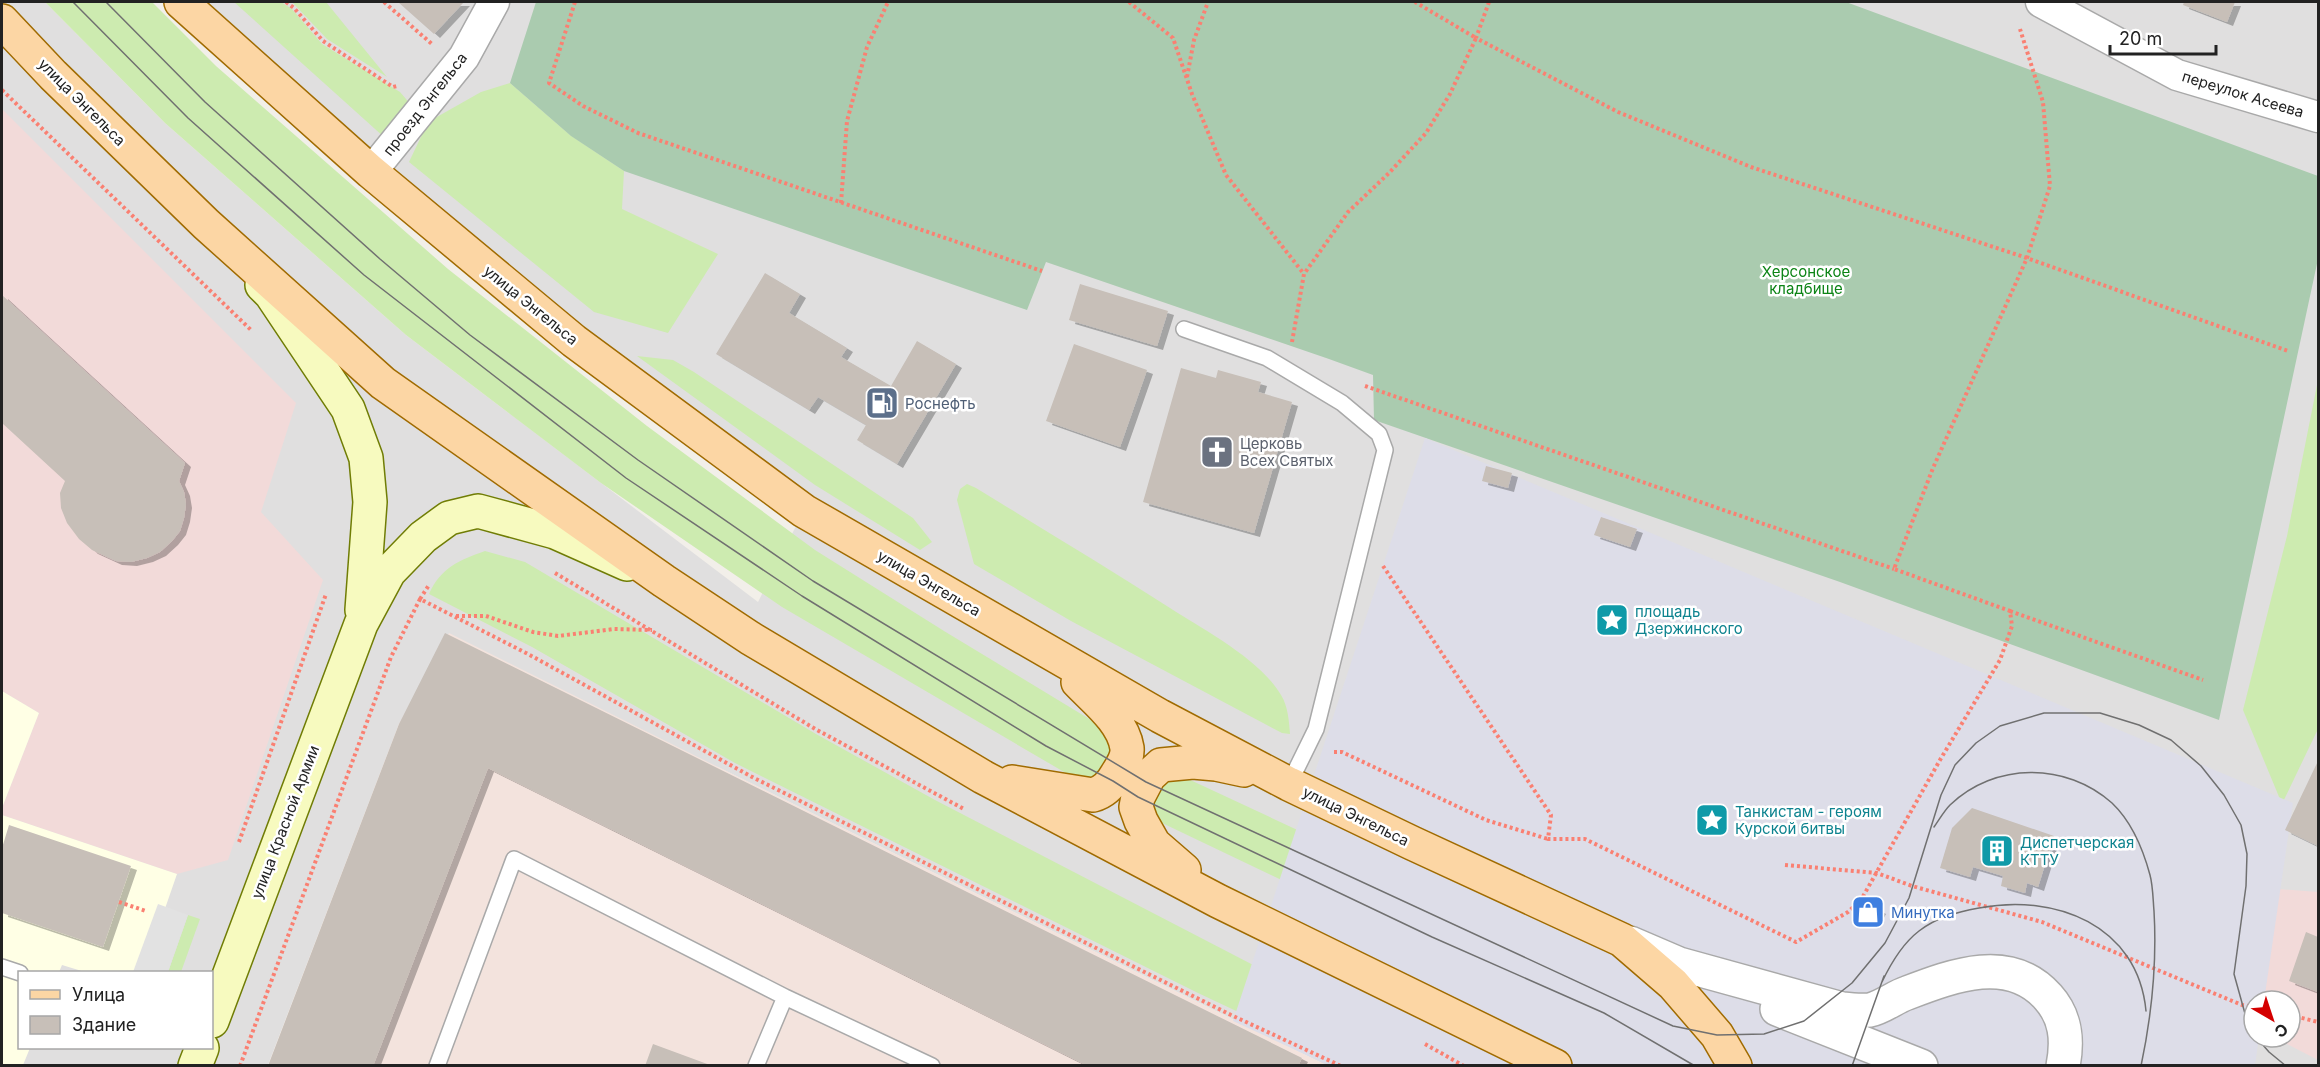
<svg xmlns="http://www.w3.org/2000/svg" width="2320" height="1067" font-family="Inter,sans-serif">
<defs>
<filter id="shadow"><feDropShadow dx="6" dy="4" stdDeviation="0" flood-color="#0004"/></filter>
</defs>
<rect width="100%" height="100%" fill="#f2efe9"/>
<path fill="#e0dfdf" fill-rule="evenodd" d="M2,2H45L165,123L406,335L758,602L804,510L181,2H2318V1065H1326L718,767L399,724L268,1065L2,1066ZM20,972H212V1048H20ZM2254,1001H2290V1037H2254Z"/>
<path fill="#f2dad9" d="M2,109L296,403L261,512L323,580L228,860L177,874L2,815V808L39,713L2,691Z
M2265,888L2318,892V1060L2285,1043L2281,1037H2290V1001H2260Z"/>
<path fill="#ffffe5" d="M2,691L39,713L2,808Z
M2,815L177,874L143,972H85L62,965L59,972H20V1048H30L23,1065L2,1066Z"/>
<path fill="#f3e3dd" d="M449,633L718,767L1326,1065L268,1066L399,724Z"/>
<path fill="#cdebb0" d="M45,2H152L216,66L448,269L647,426L815,550L944,631L1091,720L1109,734L1114,750L1099,776L1076,779L782,607L601,483L406,335L165,123Z
M234,2H281L292,9L322,44L400,92L412,106L385,138Z
M292,2H326L387,77L327,39Z
M510,83L570,135L624,171L622,209L718,254L668,333L594,312L409,162L428,122L481,92Z
M637,356L673,360L694,372L913,518L932,542L920,550L815,485Z
M2318,380V729L2282,804L2243,710L2287,536Z
M967,484L976,488C1041,528 1106,567 1170,608C1204,630 1260,659 1281,695C1288,706 1289,721 1290,734L1282,733L1071,621L974,564L957,500L960,489Z
M485,551L525,562L816,734L935,800L1367,1024L1351,1065L1198,993L735,763L532,647L429,594C441,567 460,560 485,551Z
M1186,778L1628,984L1627,1045L1160,822L1153,804L1166,782Z
M188,915L200,919L181,972H168Z"/>
<path fill="#aacbaf" d="M536,2H1846L2318,176V259L2219,720L1840,582L1374,420L1373,375L1329,359L1046,262L1027,310L624,171L571,136L510,83Z"/>
<path fill="#e2e2e2" d="M158,904L188,915L168,972H133Z"/>
<path fill="#dddde8" d="M1425,438L2293,803L2264,1001H2254V1037H2259L2255,1065L1330,1066L1233,1021Z"/>
<path fill="#c7bfb8" filter="url(#shadow)" d="M398,2H464L434,34Z
M2184,2H2235L2227,22L2183,5Z
M765,273L800,294L789,313L847,348L841,357L891,386L917,341L956,364L897,464L857,440L866,425L818,397L809,410L716,354Z
M1080,284L1168,311L1157,346L1069,320Z
M2,295L185,463L179,481L184,492L186,504L184,518L180,531L172,541L160,552L147,558L131,562L116,561L92,550L79,539L67,523L61,508L60,493L65,481L2,423Z
M1074,344L1147,370L1120,447L1046,421Z
M1181,368L1216,378L1218,370L1261,382L1258,392L1292,402L1254,533L1143,502Z
M1486,466L1512,473L1508,488L1482,481Z
M1601,517L1637,529L1630,547L1594,535Z
M445,633L1302,1058L1298,1066H1088L488,768L373,1066H268L399,724Z
M2318,761V846L2285,830Z
M1972,808L2054,836L2038,887L2027,883L2025,893L2001,886L2003,876L1973,867L1970,877L1940,868L1952,828Z
M9,825L131,866L103,947L2,913V848Z
M1864,901L1880,910L1873,923L1857,913Z
M2306,932L2318,937V992L2289,981Z
M653,1044L710,1065V1066H645Z"/>
<g fill="none" stroke-linecap="round" stroke-linejoin="round">
<g stroke="#a9a9a9" stroke-width="18">
<path id="service" d="M1184,329L1267,358L1342,403L1379,434L1385,450L1316,729L1289,784
M2,967L20,973
M437,1066L514,859L785,997L932,1066
M756,1066L785,997"/>
</g>
<g stroke="#a9a9a9" stroke-width="33">
<path id="minor" d="M2041,2L2177,75L2318,117
M371,172L464,57L494,2"/>
</g>
<g stroke="#a9a9a9" stroke-width="36">
<path id="tertiary" d="M1630,943L1679,964L1842,1009C1851,1010 1861,1011 1870,1010C1883,1007 1895,997 1907,993C1954,975 2010,954 2048,997C2066,1017 2068,1040 2063,1066
M1777,1009L1921,1066"/>
</g>
<g stroke="#707d05" stroke-width="36">
<path id="secondary" d="M262,285L271,294L348,409L366,458L370,502L362,610
M212,1021L361,624L389,572L423,537L449,518L478,511L555,532L627,564
M195,1066L202,1048"/>
</g>
<g stroke="#a06b00" stroke-width="36">
<path id="primary" d="M181,2L371,172L574,341L804,511L1160,716L1289,784L1412,843L1622,940L1673,984L1717,1035L1735,1066
M2,21L53,75L206,224L383,383L664,581L750,638L983,777L1218,901L1555,1066
M1012,782L1093,795C1104,792 1112,783 1117,774C1122,766 1128,758 1127,748C1123,721 1095,700 1078,682
M1184,870L1154,844L1141,821L1136,807L1138,797L1149,776L1161,765L1193,762L1216,764L1244,770"/>
</g>
<path stroke="#fa8072" stroke-width="4" stroke-dasharray="3 3" stroke-linecap="butt" d="M286,2L294,8L323,41L393,87L397,86
M384,2L433,45
M575,2L549,83L583,106L638,133L1042,271
M1129,2L1173,38L1192,94L1226,175L1304,274
M1489,2L1476,38L1618,112L1751,167L2027,258L2288,351
M1187,77L1194,40L1208,2
M2,90L251,330
M841,203L847,121L867,47L888,2
M1292,342L1304,274L1348,212L1389,173L1426,133L1450,94L1476,38L1415,2
M1365,386L1894,569
M1383,566L1551,815L1548,839H1585L1796,942L1848,912L1861,900L1940,760L2000,660L2012,626L2010,611L1894,569L1933,468L2027,258L2050,186L2043,102L2020,29
M555,573L817,730L964,809
M420,599L429,585
M2010,611L2203,680
M456,616H486L533,632L558,636L614,629L652,630
M1334,752H1342L1486,820L1548,839
M239,842L326,594
M1785,865L1877,873L1912,886L2042,922L2242,1005L2254,1007
M119,902L146,911
M2290,1015L2318,1022
M1425,1044L1464,1066
M240,1066L391,657L420,599L528,654L754,778L1231,1015L1341,1066"/>
<use href="#service" stroke="#fff" stroke-width="15"/>
<use href="#minor" stroke="#fff" stroke-width="30"/>
<use href="#tertiary" stroke="#fff" stroke-width="33"/>
<use href="#secondary" stroke="#f7fabf" stroke-width="33"/>
<use href="#primary" stroke="#fcd6a4" stroke-width="33"/>
<path stroke="#707070" stroke-width="1.5" d="M73,2L188,118L364,275L626,478L802,596L1046,746L1113,781L1138,797L1432,937L1604,1013L1695,1066
M106,2L205,102L380,259L470,335L638,460L813,581L1146,782L1673,1026L1717,1035L1764,1034L1804,1021L1852,983L1885,943L1909,898L1941,795L1955,765L1976,743L2000,726L2044,713H2100L2139,725L2171,740L2201,766L2224,795L2241,825L2247,854L2246,886L2234,974L2249,1028L2254,1034
M1934,827C1939,820 1944,811 1950,805C1995,762 2066,762 2112,803C2132,822 2143,849 2150,875C2153,886 2153,900 2154,911C2157,963 2152,1014 2141,1066
M1882,982C1891,963 1902,944 1919,931C1937,917 1958,912 1979,908C2055,893 2138,925 2146,1011
M2256,1037L2269,1052L2286,1066
M1852,1066L1884,976"/>
</g>
<defs>
<g id="fuel-square" transform="scale(1.725)"><rect x="-9" y="-9" width="18" height="18" rx="4" fill="#5c6f8a" stroke="#fff"/><path d="M-5.5-6h7V0h2V4h1.3V-2.5L3-4.5l.8-.8L6-3V5H2.5V1h-1V6h-7ZM-4.2-4.7v3.2H.2V-4.7Z" fill="#fff"/></g>
<g id="church-square" transform="scale(1.725)"><rect x="-9" y="-9" width="18" height="18" rx="4" fill="#6b7280" stroke="#fff"/><path d="M-1.2-6h2.4v3.5h3.3v2.4h-3.3V6h-2.4V-.1h-3.3v-2.4h3.3Z" fill="#fff"/></g>
<g id="sight-square" transform="scale(1.725)"><rect x="-9" y="-9" width="18" height="18" rx="4" fill="#0f9aa8" stroke="#fff"/><path d="M0-6L1.8-2.2L6-1.7L2.9 1.2L3.7 5.4L0 3.3L-3.7 5.4L-2.9 1.2L-6-1.7L-1.8-2.2Z" fill="#fff"/></g>
<g id="building-square" transform="scale(1.725)"><rect x="-9" y="-9" width="18" height="18" rx="4" fill="#0f9aa8" stroke="#fff"/><path d="M-4-6H4V6H1V3H-1V6H-4ZM-2.5-4.3h1.7v1.8h-1.7ZM.8-4.3h1.7v1.8H.8ZM-2.5-1h1.7V.8h-1.7ZM.8-1h1.7V.8H.8Z" fill="#fff"/></g>
<g id="shop-square" transform="scale(1.725)"><rect x="-9" y="-9" width="18" height="18" rx="4" fill="#3f7fe0" stroke="#fff"/><path d="M-5-2.5h2.3a2.7 3.5 0 0 1 5.4 0H5L5.5 6h-11ZM-1.5-2.5h3a1.5 2.3 0 0 0-3 0Z" fill="#fff"/></g>
</defs>
<g fill-rule="evenodd">
<use href="#fuel-square" x="882" y="403"/>
<use href="#church-square" x="1217" y="452"/>
<use href="#sight-square" x="1612" y="620"/>
<use href="#sight-square" x="1712" y="820"/>
<use href="#building-square" x="1997" y="851"/>
<use href="#shop-square" x="1868" y="912"/>
</g>
<g text-anchor="middle" dominant-baseline="central" stroke-width="5" stroke-linejoin="round" paint-order="stroke">
<g font-size="15" fill="#222" stroke="#fff">
<text transform="translate(2243 94) rotate(17)">переулок Асеева</text>
<text transform="translate(82 102) rotate(45)">улица Энгельса</text>
<text transform="translate(425 104) rotate(-52)">проезд Энгельса</text>
<text transform="translate(531 305) rotate(39)">улица Энгельса</text>
<text transform="translate(929 583) rotate(30)">улица Энгельса</text>
<text transform="translate(1356 816) rotate(26)">улица Энгельса</text>
<text transform="translate(285 822) rotate(-69)">улица Красной Армии</text>
</g>
<g font-size="15" fill="#0c8416" stroke="#fff">
<text x="1806" y="271">Херсонское<tspan x="1806" dy="17">кладбище</tspan></text>
</g>
<g font-size="15" fill="#4e5e75" stroke="#fff" text-anchor="start">
<text x="905" y="403">Роснефть</text>
</g>
<g font-size="15" fill="#5b616d" stroke="#fff" text-anchor="start">
<text x="1240" y="443">Церковь<tspan x="1240" dy="17">Всех Святых</tspan></text>
</g>
<g font-size="15" fill="#0d838f" stroke="#fff" text-anchor="start">
<text x="1635" y="611">площадь<tspan x="1635" dy="17">Дзержинского</tspan></text>
<text x="1735" y="811">Танкистам - героям<tspan x="1735" dy="17">Курской битвы</tspan></text>
<text x="2020" y="842">Диспетчерская<tspan x="2020" dy="17">КТТУ</tspan></text>
</g>
<g font-size="15" fill="#366cbe" stroke="#fff" text-anchor="start">
<text x="1891" y="912">Минутка</text>
</g>
</g>
<rect width="2320" height="1067" fill="none" stroke="#222222" stroke-width="6"/>
<rect x="18" y="971" width="195" height="78" fill="#ffffff" stroke="#a7a7a7" stroke-width="1.5"/>
<rect x="30" y="990" width="30" height="9" fill="#fcd6a4" stroke="#a7a7a7" stroke-width="1.5"/>
<text x="72" y="1001" font-size="18" fill="#222222">Улица</text>
<rect x="30" y="1016" width="30" height="18" fill="#c7bfb8" stroke="#a7a7a7" stroke-width="1.5"/>
<text x="72" y="1031" font-size="18" fill="#222222">Здание</text>
<g transform="translate(2272 1019) rotate(141)"><circle r="28" fill="#ffffff" stroke="#a7a7a7" stroke-width="1.5"/>
<path d="M0-4.5L10 22L0 15L-10 22Z" fill="#d40000"/>
<text y="-9" font-size="16" font-weight="bold" text-anchor="middle" fill="#222222">С</text>
</g>
<path d="M2110 45v9h106v-9" fill="none" stroke="#222222" stroke-width="3"/>
<text x="2119" y="45" font-size="18" fill="#222222" stroke="#ffffff" stroke-width="4.5" paint-order="stroke">20 m</text>
</svg>
